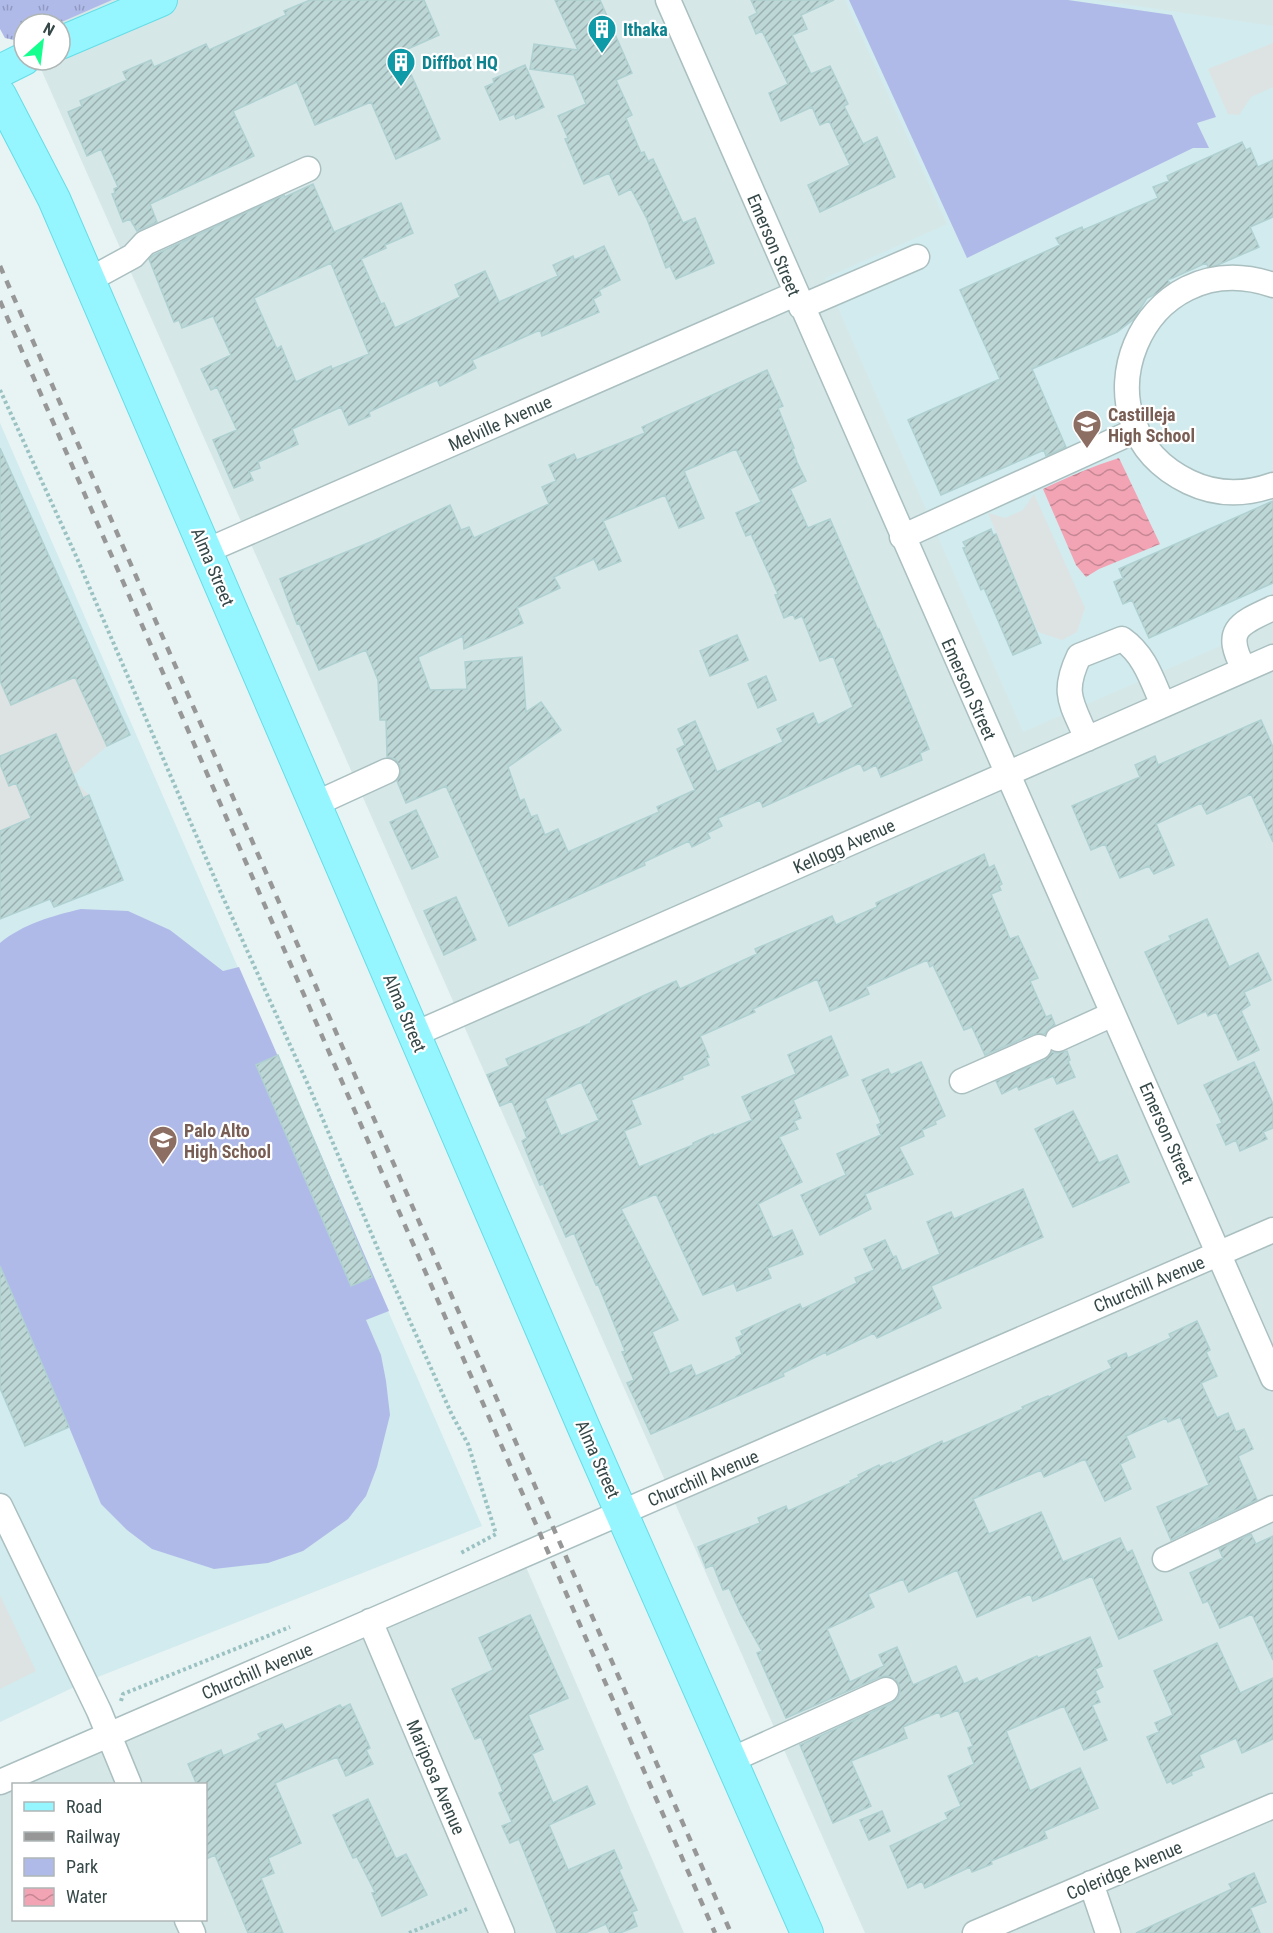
<svg xmlns="http://www.w3.org/2000/svg" width="1273" height="1933" font-family="'Roboto Condensed',sans-serif">
<defs>
<pattern id="park-tufts" width="24" height="20" patternUnits="userSpaceOnUse" patternTransform="scale(1.5)"><rect width="24" height="20" fill="#b0bae9"/><path d="M3 7l-1-3M5 7V3M7 7l1-3M15 17l-1-3M17 17v-4M19 17l1-3" fill="none" stroke="#9099bf"/></pattern>
<pattern id="water-waves" width="16" height="10" patternUnits="userSpaceOnUse" patternTransform="scale(1.5)"><rect width="16" height="10" fill="#f2a3b4"/><path d="M0 5q4-4 8 0t8 0" fill="none" stroke="#c58794"/></pattern>
<pattern id="building-hatch" width="6" height="6" patternUnits="userSpaceOnUse" patternTransform="scale(1.5)"><rect width="6" height="6" fill="#bdd6d6"/><path d="M-1 1l2-2M0 6l6-6M5 7l2-2" fill="none" stroke="#9ab0b0"/></pattern>
</defs>
<rect width="100%" height="100%" fill="#e8f3f4"/>
<path fill="#d6e7e8" fill-rule="evenodd" d="M11,0H1273V1933H865L37,60H60V24H24Z
M523,1560L684,1933H0V1789ZM14,1784H206V1920H14Z"/>
<path fill="#d2ebee" d="M845,0H1096L1273,26V623L1023,732L825,278L947,224Z
M0,423L482,1526L85,1682L0,1722Z"/>
<path fill="#b0bae9" d="M849,0H1068L1172,15L1216,117L1197,123L1209,148H1193L967,258Z
M81,909L128,911L170,930L223,971L239,967L389,1311L366,1320L381,1355L386,1381L390,1415L377,1467L366,1496L348,1519L303,1551L268,1563L214,1569L152,1549L127,1530L101,1504L69,1427L25,1446L0,1388V943C23,924 52,916 81,909Z"/>
<path fill="url(#park-tufts)" d="M0,0H112L57,24H24V38L14,40L5,38L0,29Z"/>
<path fill="#dde3e2" d="M1273,43V87L1251,97L1239,115L1228,114L1208,69Z
M1034,494L1085,608L1077,632L1062,640L1038,632L988,513L1005,518L1023,510Z
M75,677L107,746L73,775L56,734L0,756V681L11,705Z
M0,764L16,783L70,776L89,795L0,831Z
M0,1595L36,1671L0,1689Z"/>
<path fill="url(#water-waves)" d="M1119,458L1160,544L1099,569L1086,577L1076,565L1043,489C1068,477 1093,466 1119,458Z"/>
<path fill="url(#building-hatch)" stroke="#b0d1d1" stroke-width="1.5" fill-rule="evenodd" d="M310,0H424L439,35L401,52L440,139L396,159L371,102L315,125L297,82L233,111L254,156L150,204L157,222L137,231L130,219L123,222L112,194L115,193L114,189L118,187L101,149L87,156L68,112L82,106L80,101L127,80L123,72L151,60L154,67L206,44L209,50L286,15L284,11Z
M555,0H600L632,73L616,80L632,115L626,118L641,153L644,152L648,161L653,159L683,223L695,218L714,263L676,279L670,266L666,268L647,219L631,189L619,195L609,173L584,184L565,139L568,138L558,116L586,104L574,75L530,69L534,44L578,50Z
M751,0H834L801,15L807,29L792,35L811,74L830,66L848,104L844,106L863,144L877,137L895,177L820,212L808,185L850,165L829,121L820,125L812,107L781,121L769,93L788,84L762,31L756,34L749,17L757,13Z
M525,65L544,107L516,119L514,114L500,120L485,87L494,83L493,79Z
M1242,142L1246,150L1250,148L1258,167L1273,160V217L1250,227L1259,247L1213,267L1209,268L1206,263L1168,280L1170,284L1156,294L1147,298L1134,319L1117,332L1032,369L1066,447L1046,456L1044,450L941,495L908,420L1000,379L960,290L1060,245L1056,238L1082,227L1083,230L1158,198L1153,187L1169,181L1167,176Z
M313,184L334,232L401,203L413,233L385,245L386,248L361,259L381,304L384,303L395,328L460,297L455,285L485,271L499,302L558,276L553,265L573,256L574,260L604,246L620,280L599,290L601,295L593,299L599,312L542,336L540,330L472,360L476,368L440,386L437,380L369,412L370,416L349,425L341,407L292,429L298,444L258,462L260,468L249,472L253,480L234,488L213,440L237,430L217,387L211,390L201,369L231,355L213,316L182,328L179,320L174,322L149,259L154,255L284,195L285,197ZM331,263L369,354L332,369L331,366L296,382L281,346L277,349L254,298Z
M767,370L783,406L778,408L794,448H792L797,462L806,481L790,489L808,528L830,519L878,630L879,629L929,749L920,753L922,760L881,777L876,765L864,771L860,763L763,807L760,800L718,818L722,826L707,833L710,838L692,847L689,841L644,862L645,865L509,926L446,786L406,803L397,781L401,773L400,766L395,759L387,757L386,720H380L378,680L366,650L319,670L299,623L297,624L280,579L373,541L450,505L461,530L469,527L474,538L549,504L542,487L556,481L549,465L574,454L577,460L645,433L642,427ZM736,449L761,502L736,513L746,536L751,534L778,594L775,595L784,618L793,614L795,619L802,616L820,661L833,656L853,707L818,725L813,713L777,729L783,742L717,772L695,721L678,729L685,745L677,749L695,790L657,807L659,812L568,852L558,829L545,835L537,815L531,817L524,799L520,801L508,767L561,730L541,702L526,712L522,657L465,662L467,689L430,690L418,657L463,636L464,649L523,623L517,608L560,588L554,577L594,559L599,570L621,561L603,521L665,495L679,528L704,518L684,471Z
M0,448L130,735L107,746L75,677L11,705L0,681Z
M1273,501V583L1149,638L1132,600L1123,604L1114,582L1123,578L1119,569Z
M991,529L993,535L996,534L1041,643L1013,655L984,588L981,590L963,548L966,547L963,542Z
M737,635L748,660L710,676L700,651Z
M766,676L776,700L758,708L748,684Z
M1261,720L1273,747V842L1251,794L1207,814L1201,803L1156,824L1174,865L1154,874L1149,866L1120,878L1105,844L1091,850L1072,806L1140,777L1135,765L1155,756L1158,765Z
M56,734L83,798L89,795L123,880L54,907L50,899L0,919V831L31,818L16,783L9,786L0,764V756Z
M416,810L438,857L412,869L390,822Z
M984,854L989,868L994,865L1002,884L999,886L1001,890L991,894L1010,939L1018,936L1038,978L1030,981L1046,1017L1051,1015L1055,1025L1047,1030L1045,1034H1033L985,1055L972,1027L964,1030L933,965L930,967L927,960L866,987L869,994L830,1011L817,979L753,1009L755,1012L700,1036L709,1057L706,1058L709,1065L682,1076L683,1079L631,1100L641,1124L624,1131L639,1167L693,1145V1143L713,1134V1136L752,1120L742,1097L796,1074L788,1055L831,1036L848,1075L793,1100L801,1118L794,1121L798,1129L779,1137L802,1182L758,1204L773,1238L792,1230L803,1254L767,1268L771,1278L737,1291L734,1283L703,1295L656,1194L621,1209L678,1320L652,1332L670,1374L691,1365L696,1376L737,1358L736,1357L742,1354L736,1338L743,1335L741,1331L800,1304L802,1309L857,1283L855,1278L874,1270L864,1249L885,1240L893,1257L896,1256L902,1271L940,1254L927,1222L951,1212L954,1219L1023,1189L1043,1237L931,1286L941,1308L877,1338L874,1333L827,1355L826,1352L783,1373L784,1376L651,1434L627,1383L634,1380L622,1352L625,1351L598,1284L596,1285L574,1233L566,1237L543,1184L540,1185L522,1141L527,1138L512,1101L500,1106L487,1075L509,1066L506,1059L591,1023V1021L638,998L676,981L680,989L757,954L755,949L832,916L836,925L877,907L876,903ZM581,1082L599,1120L561,1136L545,1099Z
M456,897L476,940L444,955L424,911Z
M1207,919L1229,967L1258,953L1271,980L1244,992L1250,1005L1241,1011L1259,1050L1238,1060L1216,1012L1208,1016L1206,1011L1178,1024L1145,952L1171,940L1169,936Z
M1067,1051L1070,1060L1068,1061L1075,1077L1057,1084L1053,1076L1019,1090L1017,1086L1002,1094L996,1081L1045,1060L1052,1052L1057,1053Z
M278,1055L372,1277L351,1286L256,1065Z
M921,1062L945,1116L935,1121L936,1124L922,1130L924,1136L899,1147L913,1174L865,1194L871,1209L820,1235L801,1195L846,1175L837,1154L881,1135L877,1125L881,1123L862,1080L888,1069L891,1075Z
M1254,1062L1273,1104V1128L1263,1132L1267,1139L1240,1151L1236,1140L1226,1145L1217,1125L1222,1123L1204,1085Z
M1073,1111L1099,1163L1117,1155L1129,1182L1073,1207L1035,1129Z
M0,1266L69,1427L25,1446L0,1388Z
M1197,1321L1210,1350L1206,1352L1217,1376L1201,1383L1217,1418L1228,1413L1236,1432L1244,1429L1253,1449L1238,1456L1257,1500L1171,1540L1157,1507L1209,1485L1180,1417L1168,1422L1166,1418L1126,1436L1135,1457L1120,1464L1131,1489L1105,1501L1085,1459L1044,1477L1041,1470L973,1499L989,1534L1041,1512L1063,1562L1120,1538L1127,1553L1132,1550L1162,1620L1119,1639L1092,1576L1033,1601L1030,1594L977,1617L957,1570L909,1592L903,1579L868,1594L874,1607L827,1629L850,1682L884,1666L879,1655L897,1647L913,1685L956,1666L964,1684L977,1678L979,1682L1037,1656L1038,1658L1090,1637L1102,1666L1095,1669L1103,1687L1095,1691L1100,1702L1092,1705L1107,1740L1084,1750L1064,1706L1006,1731L1030,1791L1080,1768L1098,1808L1044,1831L1047,1838L991,1861L992,1864L972,1872L970,1867L925,1888L922,1881L908,1888L890,1846L948,1819L945,1813L961,1806L948,1776L974,1764L968,1748L973,1746L958,1710L941,1717L939,1712L903,1727L907,1738L851,1761L871,1806L833,1823L800,1745L892,1703L898,1698L900,1692L899,1684L895,1679L888,1676L880,1677L786,1718L757,1653L762,1651L741,1614L729,1588L723,1590L713,1565L706,1568L698,1547L760,1523L758,1518L786,1506L788,1511L851,1483L850,1481L859,1477L858,1475L879,1465L880,1467L891,1462L892,1464L942,1441L943,1444L1023,1409L1022,1407L1048,1396L1049,1397L1112,1368L1108,1361L1126,1353L1128,1358L1171,1338L1169,1334Z
M1251,1534L1256,1544L1273,1536V1660L1252,1614L1220,1628L1208,1601L1203,1603L1190,1573L1223,1558L1219,1549Z
M530,1615L568,1698L528,1715L543,1749L532,1754L553,1803L587,1786L595,1804L549,1825L568,1870L614,1850L622,1868L619,1870L637,1910L632,1912L637,1926L620,1933H610L606,1924L585,1933H557L519,1839L510,1843L502,1826L512,1822L499,1793L503,1791L481,1737L475,1739L452,1689L493,1670L479,1638Z
M1217,1643L1240,1693L1273,1678V1739L1242,1753L1236,1738L1199,1755L1204,1767L1191,1772L1192,1775L1173,1784L1171,1781L1167,1783L1147,1737L1159,1732L1155,1723L1173,1715L1154,1671Z
M350,1704L370,1748L366,1750L373,1764L346,1776L337,1757L275,1783L301,1843L268,1858L274,1873L261,1878L283,1933H248L215,1855L206,1859V1785H197L188,1764L221,1750L223,1756L261,1739L258,1734L282,1724L285,1730L340,1705L342,1708Z
M368,1799L396,1859L406,1854L427,1895L382,1916L372,1893L375,1892L357,1857L353,1858L333,1815Z
M882,1811L890,1831L869,1840L860,1820Z
M1254,1873L1266,1902L1250,1908L1260,1933H1136L1232,1889L1229,1884Z"/>
<g fill="none" stroke-linecap="round" stroke-linejoin="round">
<g stroke="#aabfc0" stroke-width="27">
<path id="minor" d="M668,0C867,460 1074,917 1273,1378
M89,280L133,256L145,243L308,169
M1273,285C1141,240 1067,423 1189,482C1216,495 1245,495 1273,485
M801,307L917,257
M902,537L1137,430
M206,551L795,294
M1244,669C1223,630 1238,624 1273,608
M1087,739C1072,703 1061,694 1079,656L1122,639C1145,655 1152,680 1163,705
M315,804L387,771
M415,1034L1273,657
M1058,1039L1113,1014
M962,1081L1039,1047
M0,1506L99,1711L129,1784
M1165,1559L1273,1508
M370,1621L502,1933
M731,1760L886,1690
M0,1782L1273,1230
M1091,1883L1108,1933
M187,1920L193,1933
M975,1933L1273,1806"/>
</g>
<g stroke="#64dde7" stroke-width="34">
<path id="major" d="M60,43L161,0
M0,71L24,59
M0,95L54,199L584,1428L807,1933"/>
</g>
<path stroke="#9bc2c2" stroke-width="4" stroke-dasharray="3 3" stroke-linecap="butt" d="M0,390L76,556L221,893L310,1089L383,1261L452,1415L468,1444L496,1534L459,1554
M121,1701L123,1694L290,1627
M409,1933L467,1909"/>
<use href="#minor" stroke="#fff" stroke-width="24"/>
<use href="#major" stroke="#96f6ff" stroke-width="32"/>
<path stroke="#979797" stroke-width="4.5" stroke-dasharray="8 8" stroke-linecap="butt" d="M0,266L731,1933
M0,301L715,1933"/>
</g>
<defs>
<g id="building-pin" transform="scale(1.5)"><path d="M0 17L-7.5 6A9.5 9.5 0 1 1 7.5 6Z" fill="#0f9aa8" stroke="#fff"/><path d="M-4-6H4V6H1V3H-1V6H-4ZM-2.5-4.3h1.7v1.8h-1.7ZM.8-4.3h1.7v1.8H.8ZM-2.5-1h1.7V.8h-1.7ZM.8-1h1.7V.8H.8Z" fill="#fff"/></g>
<g id="school-pin" transform="scale(1.5)"><path d="M0 17L-7.5 6A9.5 9.5 0 1 1 7.5 6Z" fill="#8d6e63" stroke="#fff"/><path d="M0-5L7-2L0 1L-7-2ZM-4 1L0 2.5L4 1V4Q0 6-4 4Z" fill="#fff"/></g>
</defs>
<g fill-rule="evenodd">
<use href="#building-pin" x="602" y="29"/>
<use href="#building-pin" x="401" y="62"/>
<use href="#school-pin" x="1087" y="424"/>
<use href="#school-pin" x="163" y="1140"/>
</g>
<g text-anchor="middle" dominant-baseline="central" stroke-width="4.5" stroke-linejoin="round" paint-order="stroke">
<g font-size="18" font-weight="bold" fill="#0d838f" stroke="#fff" text-anchor="start">
<text x="623" y="29">Ithaka</text>
<text x="422" y="62">Diffbot HQ</text>
</g>
<g font-size="18" fill="#364848" stroke="#fff">
<text transform="translate(774 245) rotate(67)">Emerson Street</text>
<text transform="translate(500 423) rotate(-24)">Melville Avenue</text>
<text transform="translate(213 567) rotate(67)">Alma Street</text>
<text transform="translate(969 689) rotate(66)">Emerson Street</text>
<text transform="translate(844 846) rotate(-24)">Kellogg Avenue</text>
<text transform="translate(405 1013) rotate(67)">Alma Street</text>
<text transform="translate(1167 1133) rotate(66)">Emerson Street</text>
<text transform="translate(1149 1284) rotate(-23)">Churchill Avenue</text>
<text transform="translate(598 1459) rotate(66)">Alma Street</text>
<text transform="translate(703 1478) rotate(-23)">Churchill Avenue</text>
<text transform="translate(257 1671) rotate(-23)">Churchill Avenue</text>
<text transform="translate(436 1777) rotate(67)">Mariposa Avenue</text>
<text transform="translate(1124 1870) rotate(-23)">Coleridge Avenue</text>
</g>
<g font-size="18" font-weight="bold" fill="#785e54" stroke="#fff" text-anchor="start">
<text x="1108" y="414">Castilleja<tspan x="1108" dy="21">High School</tspan></text>
<text x="184" y="1130">Palo Alto<tspan x="184" dy="21">High School</tspan></text>
</g>
</g>
<rect x="12" y="1783" width="195" height="138" fill="#ffffff" stroke="#afb6b6" stroke-width="1.5"/>
<rect x="24" y="1802" width="30" height="9" fill="#96f6ff" stroke="#afb6b6" stroke-width="1.5"/>
<text x="66" y="1813" font-size="18" fill="#364848">Road</text>
<rect x="24" y="1832" width="30" height="9" fill="#979797" stroke="#afb6b6" stroke-width="1.5"/>
<text x="66" y="1843" font-size="18" fill="#364848">Railway</text>
<rect x="24" y="1858" width="30" height="18" fill="#b0bae9" stroke="#afb6b6" stroke-width="1.5"/>
<text x="66" y="1873" font-size="18" fill="#364848">Park</text>
<rect x="24" y="1888" width="30" height="18" fill="url(#water-waves)" stroke="#afb6b6" stroke-width="1.5"/>
<text x="66" y="1903" font-size="18" fill="#364848">Water</text>
<g transform="translate(42 42) rotate(28)"><circle r="28" fill="#ffffff" stroke="#afb6b6" stroke-width="1.5"/>
<path d="M0-4.5L10 22L0 15L-10 22Z" fill="#15ff8f"/>
<text y="-9" font-size="16" font-weight="bold" text-anchor="middle" fill="#364848">N</text>
</g>
</svg>
